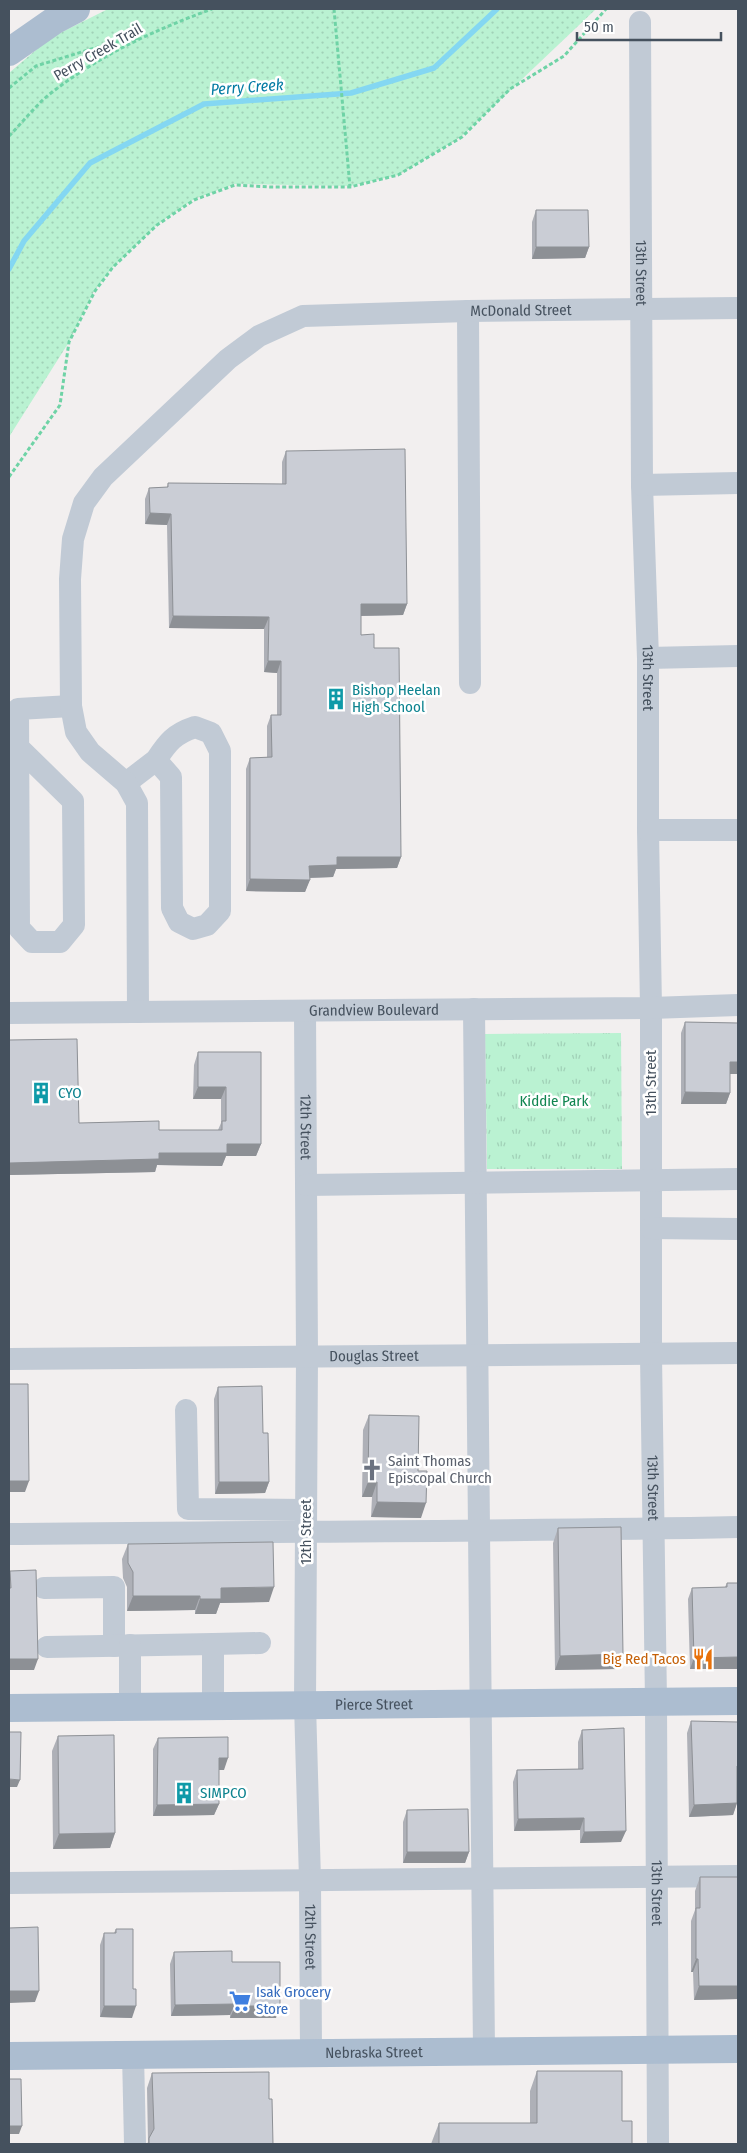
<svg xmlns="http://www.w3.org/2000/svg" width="747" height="2153" font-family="'Fira Sans Condensed',sans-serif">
<defs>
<pattern id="grass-dots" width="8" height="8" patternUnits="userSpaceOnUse" patternTransform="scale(1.25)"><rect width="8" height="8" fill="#baf2d2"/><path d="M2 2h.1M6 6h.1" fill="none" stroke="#a1d1b7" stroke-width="1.8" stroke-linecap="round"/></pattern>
<pattern id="park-tufts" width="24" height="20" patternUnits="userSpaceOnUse" patternTransform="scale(1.25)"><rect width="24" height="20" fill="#baf2d2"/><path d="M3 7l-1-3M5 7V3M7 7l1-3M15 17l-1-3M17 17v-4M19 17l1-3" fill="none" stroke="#a1d1b7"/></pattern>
</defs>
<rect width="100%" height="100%" fill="#f2efef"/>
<path fill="url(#grass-dots)" d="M108,9H596L461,137L398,175L350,186L235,184L194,199L158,224L113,267L94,291L69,342L9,437V73L50,38Z"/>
<path fill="url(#park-tufts)" d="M621,1033L622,1169H487L485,1034Z"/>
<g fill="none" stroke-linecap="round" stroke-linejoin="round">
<path stroke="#84d7f2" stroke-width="5.5" d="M9,269L24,241L90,163L204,104L351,93L434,68L497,9"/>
<path stroke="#6fd3a6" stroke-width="3" stroke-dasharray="4 2.5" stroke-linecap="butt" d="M334,9L350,187
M9,88L36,66L111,43L139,38
M9,136C24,121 38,102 55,90C102,54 157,29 212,9
M9,477L60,405L69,342L95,291L113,267L157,225L194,200L235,185L270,187H350L398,175L462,137L510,89L564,56L606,9"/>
<g stroke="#c1cad5" stroke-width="22">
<path id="s1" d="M640,22L642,485L648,658V830L651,1008V1355L656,1701L658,2144"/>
<path d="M468,311L470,683"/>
<path d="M642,485L738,483"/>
<path d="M648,658L738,656"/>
<path d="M18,747L73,801L74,925L60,942H32L19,928L18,709L71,706"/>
<path d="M126,783L156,760L171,777L172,908L179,922L193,929L207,925L220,911V751L211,733L195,727C174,734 168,742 156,760"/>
<path d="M648,830H738"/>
<path d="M474,1009L484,2052"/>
<path id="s2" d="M305,1011L307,1355L305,1704L310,1880L311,2053"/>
<path id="s3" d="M138,1012L137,803L126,783L90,752L76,732L71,706L70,579L73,539L84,503L103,477L228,359L259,336L303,316L468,311L738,308"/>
<path id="s4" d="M9,1013L651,1008L738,1005"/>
<path d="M306,1185L738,1179"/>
<path d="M651,1228L738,1229"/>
<path id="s5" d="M9,1359L738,1353"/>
<path d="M186,1410L188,1509L306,1510"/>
<path d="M9,1534C252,1531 495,1532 738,1527"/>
<path d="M44,1588L114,1587V1646"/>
<path d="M47,1647L213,1644"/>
<path d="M213,1705V1644L260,1643"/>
<path d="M130,1707V1645"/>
<path d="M9,1883L738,1876"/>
<path d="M133,2054L135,2144"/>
</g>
<g stroke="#acbdd0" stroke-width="28">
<path d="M9,52L55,20L76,9"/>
<path id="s6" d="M9,1708L738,1701"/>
<path id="s7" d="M9,2056L738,2049"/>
</g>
</g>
<path fill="#aeb0b7" d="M536,210L589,247L585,258L532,259V222Z
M286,451L407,604L403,615L361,616V635L374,648L401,857L397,868L336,869L333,877L310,878L305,892L246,891V769L250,758L267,757V726L271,715H277V673L264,672V629L169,628L167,525L145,524V499L149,488L167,487L168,483L282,484V462Z
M685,1022L738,1023V1074H730V1093L726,1104H681V1033Z
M9,1040L79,1123L159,1130H218L221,1123V1099H193L194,1065L198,1052H261V1144L256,1156H226L222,1166L157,1165L155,1172L9,1175Z
M218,1387L263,1433L269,1482L265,1493L215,1494L214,1399Z
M369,1415L418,1471L421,1518L371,1517L372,1497H362L363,1430Z
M558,1528L623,1654L617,1669L555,1670L553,1543Z
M128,1544L269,1602L220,1603L216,1614H195V1610L127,1611V1587L123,1578L122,1559Z
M10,1571L34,1670H9V1574Z
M727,1583H738V1669H690L688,1599L692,1588L725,1587Z
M691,1721L738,1778H737V1803L733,1815L689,1817L687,1733Z
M582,1730L621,1842L580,1843V1830L514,1831L513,1782L517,1770L578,1769V1742Z
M58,1736L115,1833L110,1848L53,1849L52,1751Z
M158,1738L224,1770H219V1804L214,1815L153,1816V1749Z
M407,1810L469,1852L465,1863H403V1822Z
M700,1877H738V1999L694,2000L693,1972H691V1921L695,1910V1891Z
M116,1929L132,2018L100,2017V1945L104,1933H114Z
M174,1952L232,1962L276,2018H230V2015L171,2016L170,1964Z
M537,2071L622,2121L632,2144H431L439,2123H530V2091Z
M152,2073L269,2099L273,2144H147L148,2142L147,2088Z"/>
<path fill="#8d9095" d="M536,247H589L585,258L532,259Z
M150,513L171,514L167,525L145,524Z
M361,604H407L403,615L357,616Z
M173,616L269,617L264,629L169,628Z
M268,661H281L277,673L264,672Z
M337,857H401L397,868L336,869L333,877L305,878L309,866Z
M250,879L310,880L305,892L246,891Z
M730,1062H738V1074H726Z
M198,1087H226L221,1099H193Z
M685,1092L730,1093L726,1104H681Z
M227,1144H261L256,1156H226L222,1166L157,1165L155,1172L9,1175V1163L159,1153Z
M9,1481H29L25,1492H9Z
M219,1482H269L265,1493L215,1494Z
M368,1482H377L372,1497H362Z
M377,1502L426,1503L421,1518L371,1517Z
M274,1587L269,1602L220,1603L216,1614H195L200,1599L221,1588Z
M133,1596H200L195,1610L127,1611Z
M623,1654L617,1669L555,1670L560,1656Z
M738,1657V1669H690L694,1658Z
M9,1659H38L34,1670H9Z
M219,1758H228L224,1770H215Z
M737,1766H738V1778H732Z
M9,1779L20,1780L17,1787H9Z
M737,1803L733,1815L689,1817L694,1805Z
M219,1804L214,1815L153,1816L157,1805Z
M584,1818L580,1830L514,1831L518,1819Z
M626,1831L621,1842L580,1843L584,1832Z
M115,1833L110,1848L53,1849L59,1834Z
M407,1852H469L465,1863H403Z
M696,1959H698L693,1972H691Z
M699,1986H738V1999L694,2000Z
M9,1991H39L35,2002L9,2003Z
M235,2004L230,2015L171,2016L175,2005Z
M104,2006H136L132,2018L100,2017Z
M235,2006H280L276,2018H230Z
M9,2126H22L19,2134H9Z"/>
<path fill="#cacdd5" stroke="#8d9095" d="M536,210H588L589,247H536Z
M405,449L407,604H361V635L374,634V648H399L401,857H337V865L309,866L310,880L250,879V758L272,757L271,715H281V661H268L269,617L173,616L171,514L150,513L149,488L168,487V483L286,484V451Z
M685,1022L738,1023V1062H730V1093L685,1092Z
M77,1039L79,1123L159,1121V1130H222V1121H226V1087H198V1052H261V1144H227V1153H159V1159L9,1163V1040Z
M9,1384H28L29,1481H9Z
M262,1386L263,1433H268L269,1482H219L218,1387Z
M369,1415L419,1416L418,1471H427L426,1503L377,1502V1482H368Z
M621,1527L623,1654L560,1656L558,1528Z
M273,1542L274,1587L221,1588V1599H200V1596H133V1572L128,1563V1544Z
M36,1570L38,1659H9V1588H11L10,1571Z
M727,1583H738V1657L694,1658L692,1588L727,1587Z
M691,1721L738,1722V1766H737V1803L694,1805Z
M624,1728L626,1831L584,1832V1818L518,1819L517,1770L583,1769L582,1730Z
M9,1732H21L20,1780L9,1779Z
M114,1735L115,1833L59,1834L58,1736Z
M228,1737V1758H219V1804L157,1805L158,1738Z
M468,1809L469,1852H407V1810Z
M700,1877H738V1986H699L698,1959H696V1908H700Z
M38,1927L39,1991H9V1928Z
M116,1929H133V1989H136V2006H104V1933H116Z
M232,1951V1962H280V2006H235V2004L175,2005L174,1952Z
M537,2071H622V2121H632V2144H439V2123H537Z
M269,2072V2099H272L273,2144H149V2138L154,2129L152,2073Z
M9,2079H21L22,2126H9Z"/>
<defs>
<g id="building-bare" transform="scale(1.725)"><path d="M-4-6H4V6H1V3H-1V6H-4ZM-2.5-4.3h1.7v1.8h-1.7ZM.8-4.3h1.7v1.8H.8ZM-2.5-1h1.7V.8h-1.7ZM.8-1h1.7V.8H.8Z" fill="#0f9aa8" stroke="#fff" stroke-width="2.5" paint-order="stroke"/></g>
<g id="church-bare" transform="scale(1.725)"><path d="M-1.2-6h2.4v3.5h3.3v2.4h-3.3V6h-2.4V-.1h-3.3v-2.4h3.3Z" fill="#6b7280" stroke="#fff" stroke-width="2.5" paint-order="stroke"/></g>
<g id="restaurant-bare" transform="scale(1.725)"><path d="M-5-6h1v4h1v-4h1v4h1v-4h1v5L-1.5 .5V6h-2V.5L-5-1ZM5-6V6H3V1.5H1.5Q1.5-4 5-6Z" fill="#e8710a" stroke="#fff" stroke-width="2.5" paint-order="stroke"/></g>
<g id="supermarket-bare" transform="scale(1.725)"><path d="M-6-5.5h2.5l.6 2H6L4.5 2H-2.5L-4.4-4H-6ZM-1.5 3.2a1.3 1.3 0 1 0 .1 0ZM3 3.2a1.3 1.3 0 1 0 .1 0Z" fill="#3f7fe0" stroke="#fff" stroke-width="2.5" paint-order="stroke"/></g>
</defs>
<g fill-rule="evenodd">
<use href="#building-bare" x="336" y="699"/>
<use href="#building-bare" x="41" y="1093"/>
<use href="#church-bare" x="372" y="1470"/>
<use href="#restaurant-bare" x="703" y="1659"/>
<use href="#building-bare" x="184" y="1793"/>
<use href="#supermarket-bare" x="240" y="2001"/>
</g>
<g text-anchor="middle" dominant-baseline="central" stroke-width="5" stroke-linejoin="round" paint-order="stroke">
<g font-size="15" fill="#45515e" stroke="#fff">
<text transform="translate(98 52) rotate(-30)">Perry Creek Trail</text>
<text stroke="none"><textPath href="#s1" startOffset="251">13th Street</textPath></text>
<text stroke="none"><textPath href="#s3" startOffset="1044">McDonald Street</textPath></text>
<text stroke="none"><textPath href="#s1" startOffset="656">13th Street</textPath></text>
<text stroke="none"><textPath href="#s4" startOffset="365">Grandview Boulevard</textPath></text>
<text transform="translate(651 1083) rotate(-90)">13th Street</text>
<text stroke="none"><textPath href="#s2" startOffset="116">12th Street</textPath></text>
<text stroke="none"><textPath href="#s5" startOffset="365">Douglas Street</textPath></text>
<text stroke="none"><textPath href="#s1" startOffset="1466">13th Street</textPath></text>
<text transform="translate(306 1532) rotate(-90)">12th Street</text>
<text stroke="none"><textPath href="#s6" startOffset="365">Pierce Street</textPath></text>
<text stroke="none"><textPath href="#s1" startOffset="1871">13th Street</textPath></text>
<text stroke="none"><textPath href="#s2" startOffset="926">12th Street</textPath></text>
<text stroke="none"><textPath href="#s7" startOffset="365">Nebraska Street</textPath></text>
</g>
<g font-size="15" fill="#0d838f" stroke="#fff" text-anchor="start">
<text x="352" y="690">Bishop Heelan<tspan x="352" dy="17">High School</tspan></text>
<text x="58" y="1093">CYO</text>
<text x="200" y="1793">SIMPCO</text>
</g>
<g font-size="15" fill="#108550" stroke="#fff">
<text x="554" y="1101">Kiddie Park</text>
</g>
<g font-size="15" fill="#5b616d" stroke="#fff" text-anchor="start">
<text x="388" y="1461">Saint Thomas<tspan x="388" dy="17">Episcopal Church</tspan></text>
</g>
<g font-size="15" fill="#c56008" stroke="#fff" text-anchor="end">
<text x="686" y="1659">Big Red Tacos</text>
</g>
<g font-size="15" fill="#366cbe" stroke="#fff" text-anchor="start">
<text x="256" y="1992">Isak Grocery<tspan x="256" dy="17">Store</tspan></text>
</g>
<g font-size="16" font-style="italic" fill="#047ba4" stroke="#fff">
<text transform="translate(247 87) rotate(-4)">Perry Creek</text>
</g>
</g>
<rect width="747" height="2153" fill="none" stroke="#45515e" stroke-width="20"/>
<path d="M577 32v8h144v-8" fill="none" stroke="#45515e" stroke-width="2.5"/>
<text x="584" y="32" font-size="15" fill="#45515e" stroke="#ffffff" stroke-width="4" paint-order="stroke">50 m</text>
</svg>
